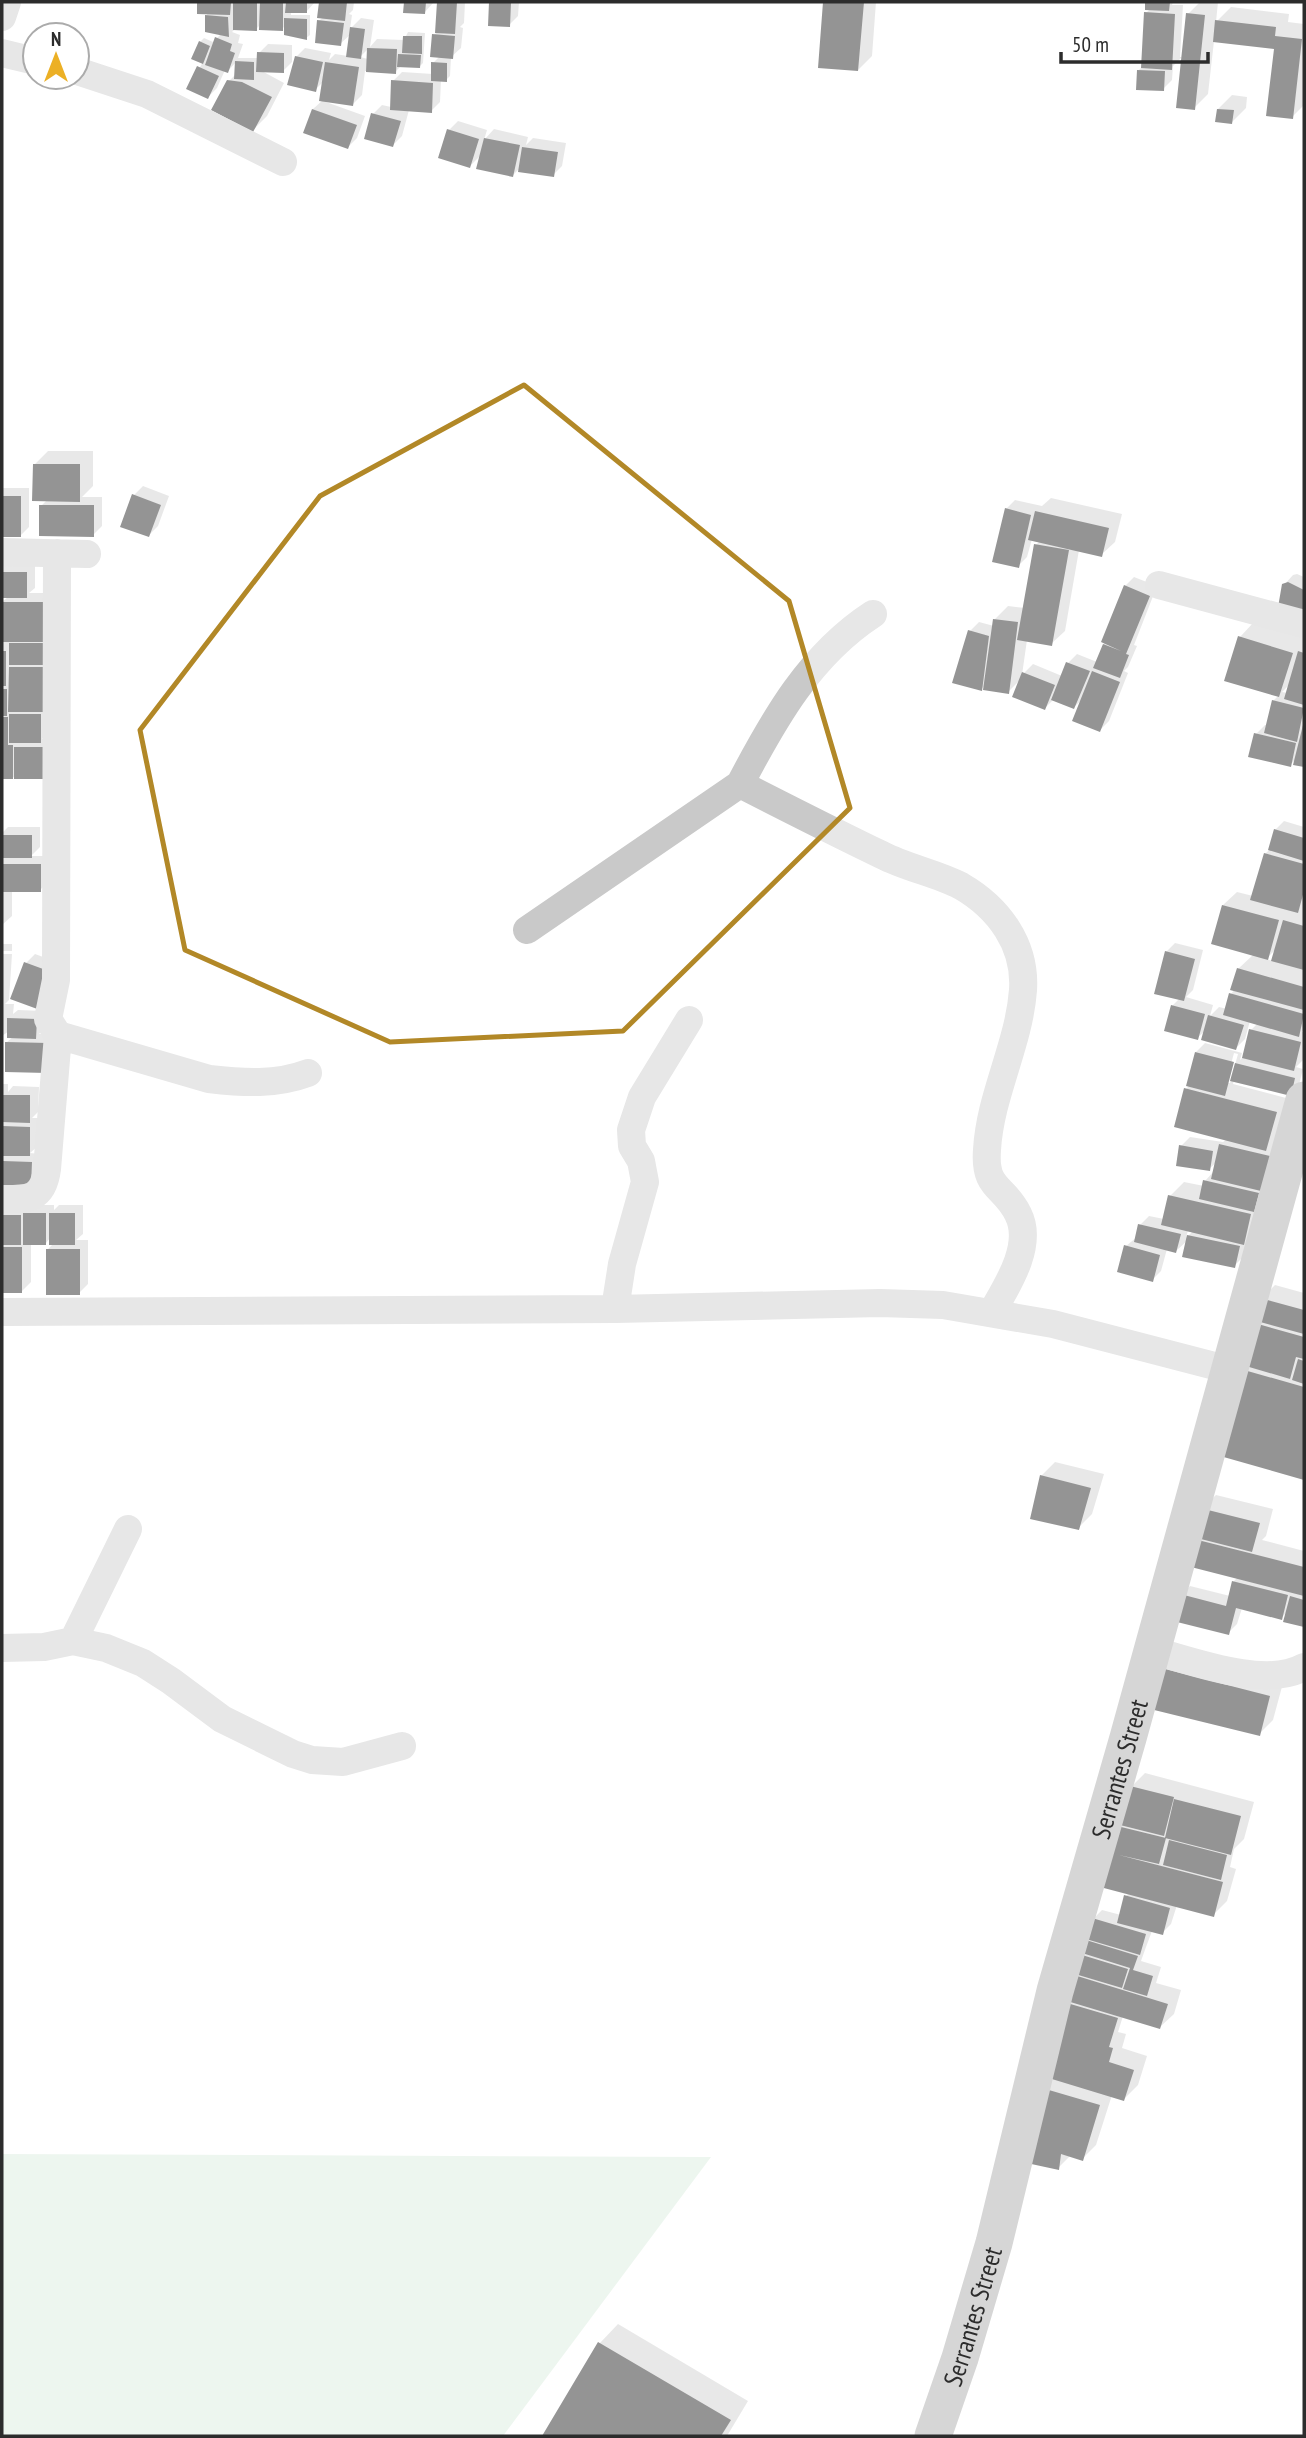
<svg xmlns="http://www.w3.org/2000/svg" width="1306" height="2438" font-family="'PT Sans Narrow',sans-serif">
<rect width="100%" height="100%" fill="#fff"/>
<path fill="#d8ebdc" d="M2,2154L711,2157L503,2436H2Z"/>
<path fill="#0003" fill-rule="evenodd" d="M199,2H315L306,12L291,11V15H310V35L306,38L286,25L282,29L261,24L256,29H235L232,32L240,35L238,43L243,44L238,58H258L259,53L268,44L292,45V62L283,71L260,70L284,83L267,116L253,130L229,81L236,74V62L228,71L225,70L217,88L208,97L188,88L203,62L200,42L204,38L213,42L221,34L206,31L207,12H199Z
M321,2H354L353,10L349,14L352,15L350,29L361,18L374,20L370,47L377,39L404,40L408,32L425,33L423,63L419,67L401,66L395,72L365,71L362,95L353,104L326,102L365,116L357,138L348,147L305,132L313,109L323,100V82L315,90L296,57L305,48L331,53L329,60L335,54L348,56L351,34L340,44L319,21L323,17H319ZM368,49V59L360,57Z
M405,2H434L424,13L405,12Z
M438,2H465L464,23L460,27L463,28L461,48L451,57L450,76L446,80H441L440,102L431,111L409,110L402,136L393,145L373,114L382,105L391,107L393,81L402,72L433,74V63L440,56L434,35L437,32Z
M491,2H519L518,16L509,25L490,24Z
M825,2H876L872,56L858,70L820,67Z
M1147,2H1173L1172,5H1183L1180,57H1182L1173,66L1172,80L1163,89L1139,70L1143,66L1146,13L1151,8H1147Z
M1200,2H1218L1216,22L1231,7L1289,14L1288,22L1304,24V105L1292,117L1275,47L1214,41L1208,94L1194,108L1188,14Z
M1232,95L1247,97L1246,108L1232,122L1218,109Z
M458,121L487,130L484,140L494,129L528,137L526,145L533,138L566,143L562,166L553,175L518,170L513,175L482,154L470,166L449,130Z
M48,451H93V486L82,497H102V526L93,535L41,506L47,500L34,465Z
M143,486L169,496L158,526L149,535L134,495Z
M2,488H29V527L20,536H2Z
M1051,498L1122,514L1115,542L1101,555L1079,550L1065,631L1051,644L1027,640L1022,675L1033,664L1062,676L1068,663L1077,654L1097,662L1125,586L1134,577L1157,586L1134,645L1137,646L1128,667L1124,671L1128,673L1109,721L1100,730L1083,699L1074,707L1054,699L1045,708L1022,678L1008,692L986,685L981,689L970,631L979,622L994,626L995,619L1008,606L1025,608L1036,545L1040,541L1032,539L1027,557L1018,566L1006,509L1015,500L1042,506Z
M2,563H35V588L29,593H51L49,732L42,739H56L47,778L2,777V602L8,597H2Z
M1297,574L1304,577V617L1284,585L1293,575Z
M1253,623L1304,638V766L1296,763L1297,758L1290,765L1256,734L1265,725H1268L1273,701L1279,695L1240,637ZM1291,683L1288,693L1282,692Z
M1284,821L1304,827V1029L1302,1032H1304V1054L1303,1060L1296,1067L1303,1069L1299,1085L1290,1094L1234,1080L1233,1084L1290,1099L1243,1257L1234,1266L1188,1240L1176,1251L1167,1249L1161,1271L1152,1280L1126,1246L1137,1237L1140,1225L1149,1216L1164,1219L1170,1196L1184,1182L1204,1186L1205,1181L1214,1171L1217,1162L1209,1169L1181,1146L1190,1137L1223,1142L1227,1139L1186,1089L1190,1085L1196,1052L1205,1043L1242,1053L1240,1060L1245,1055L1251,1030L1258,1023L1250,1021L1245,1039L1236,1048L1206,1030L1197,1038L1166,1029L1173,1005L1180,998L1166,952L1175,943L1203,950L1193,990L1186,997L1213,1005L1210,1016L1219,1007L1227,1009L1231,994L1235,989L1238,969L1254,954L1223,905L1237,892L1253,896L1265,854L1270,849L1275,830ZM1276,949L1273,961L1266,959ZM1234,1053L1238,1054L1230,1083H1226ZM1188,1230L1193,1231L1186,1238Z
M8,827H40V847L31,856H49V881L40,890H12V916L2,925V833Z
M2,944H12V951H2Z
M2,954H12L9,1000L5,1004H14L13,1014L18,1010L45,1011V1028L39,1034H57L56,1062L7,1042L13,1037L9,1031L2,1036Z
M35,954L62,964L12,998L26,963Z
M2,1084H8V1092L13,1086L39,1087L38,1112L32,1118H39L38,1146L30,1153L40,1154V1175L4,1179L2,1182Z
M34,1205H54V1210L59,1205H83V1234L76,1240H88V1284L79,1293L48,1249L54,1243L50,1238L46,1243H31V1282L22,1291H2V1207Z
M1275,1285L1304,1293V1478L1215,1453L1261,1299Z
M1055,1462L1104,1474L1092,1514L1078,1528L1041,1476Z
M1216,1495L1273,1509L1266,1536L1262,1540L1304,1551V1625L1285,1620L1287,1612L1281,1618L1242,1608L1237,1624L1228,1633L1181,1595L1190,1586L1230,1596L1234,1581L1238,1577L1189,1565L1202,1508Z
M1172,1654L1283,1683L1273,1720L1259,1734L1158,1668Z
M1145,1773L1254,1802L1244,1839L1234,1849L1230,1867L1236,1869L1227,1901L1213,1915L1177,1905L1171,1924L1162,1933L1152,1931L1146,1947L1141,1961L1161,1967L1156,1983L1181,1990L1174,2014L1160,2027L1123,2016L1118,2032L1126,2034L1122,2048L1147,2056L1138,2085L1124,2099L1112,2095L1096,2145L1082,2159L1071,2155L1058,2168L1043,2089L1054,2078L1044,2075L1083,1956L1086,1953L1084,1952L1093,1919L1102,1910L1121,1915L1126,1896L1129,1893L1102,1885L1131,1787Z
M618,2324L748,2401L727,2436H544L600,2343Z"/>
<path fill="#131313" d="M197,2H231L230,15L197,14Z
M233,2H257V31L233,30Z
M260,2H283V31L259,30Z
M286,2H307V13H285Z
M319,2H347L345,21L317,18Z
M404,2H426L425,14L403,13Z
M437,2H457L455,34L435,33Z
M489,2H511L510,27L488,26Z
M823,2H864L858,71L818,68Z
M1145,2H1170L1169,11L1145,10Z
M1144,12L1175,14L1172,70L1141,68Z
M1186,13L1205,15L1195,110L1176,108Z
M205,15L228,17L229,37L205,32Z
M284,18L307,19V40L284,35Z
M317,20L344,23L341,46L315,43Z
M1215,20L1276,27L1275,36L1302,39L1293,119L1266,116L1274,49L1213,42Z
M350,27L365,29L361,59L346,57Z
M432,34L455,36L453,59L430,57Z
M403,36H422V54L402,53Z
M215,37L232,44L230,51L235,53L228,73L205,65Z
M199,41L210,46L203,64L191,59Z
M367,48L397,49L396,74L366,72Z
M257,52L284,53V73L256,72Z
M398,54L421,55L420,68L397,67Z
M295,56L323,62L316,92L287,85Z
M235,61L254,62V80L234,79Z
M325,62L359,67L353,106L319,101Z
M431,62L447,63V82L431,81Z
M197,66L219,76L208,99L186,89Z
M1137,70L1165,71L1164,91L1136,90Z
M227,80L242,82L272,97L253,132L211,110Z
M391,80L433,83L432,113L390,110Z
M312,109L357,125L348,149L303,133Z
M1217,109L1234,110L1232,124L1215,122Z
M371,113L401,121L393,147L364,139Z
M447,129L479,139L470,168L438,158Z
M484,138L520,145L513,177L476,169Z
M522,147L558,152L554,177L518,172Z
M33,464H80V502L32,501Z
M132,494L161,505L149,537L120,527Z
M2,496H21V537H2Z
M39,505H94V537L39,536Z
M1005,508L1031,515L1019,568L992,562Z
M1035,511L1109,528L1102,557L1028,540Z
M1034,544L1069,550L1052,646L1017,640Z
M2,572H27V598H2Z
M1288,582L1304,590V619L1300,618L1302,608L1299,617L1277,613L1282,584Z
M1124,585L1150,596L1126,654L1129,655L1120,678L1093,668L1103,644L1121,651L1101,642Z
M2,602H43V642H2Z
M993,619L1018,622L1009,694L983,690Z
M968,630L989,636L982,691L952,683Z
M1238,636L1293,653L1279,697L1224,681Z
M9,643H43V665H9Z
M2,651H6V686H2Z
M1298,651L1304,653V705L1284,699Z
M1066,662L1090,671L1074,709L1051,700Z
M9,667H46V712H8Z
M1092,671L1120,682L1100,732L1072,721Z
M1022,672L1055,685L1045,710L1012,697Z
M2,689H7V716H2Z
M1272,700L1304,708L1297,742L1264,733Z
M9,714H41V743H9Z
M2,717H8V745H13V779H2Z
M1303,725H1304V767L1293,765Z
M1254,733L1296,743L1291,767L1248,757Z
M14,747H48V779H14Z
M1274,829L1304,838V861L1268,850Z
M2,835H32V858H2Z
M1264,853L1304,864V891L1298,913L1250,900Z
M2,864H41V892H2Z
M1222,905L1279,920L1268,960L1211,944Z
M1283,920L1304,926V970L1271,961Z
M1165,951L1195,959L1184,1001L1154,994Z
M24,962L54,973L40,1010L10,999Z
M1237,968L1304,987V1010L1230,990Z
M1229,993L1304,1014L1299,1037L1223,1015Z
M1171,1005L1205,1014L1198,1040L1164,1031Z
M1208,1015L1244,1025L1236,1050L1201,1040Z
M7,1018L37,1019L36,1039L7,1038Z
M1249,1029L1301,1042L1294,1071L1242,1058Z
M5,1042L48,1043L47,1073L5,1072Z
M1195,1052L1234,1062L1225,1096L1186,1086Z
M1235,1063L1295,1078L1291,1096L1230,1081Z
M1184,1088L1277,1112L1266,1151L1174,1127Z
M3,1095H30V1123L2,1122Z
M2,1126L30,1127V1156H2Z
M1219,1144L1270,1156L1261,1191L1211,1179Z
M1179,1145L1213,1151L1210,1171L1176,1166Z
M3,1161L32,1162L31,1186L2,1185Z
M1203,1180L1259,1193L1254,1212L1199,1199Z
M1168,1195L1251,1214L1244,1245L1161,1225Z
M23,1213H46V1245H23Z
M49,1213H75V1245H49Z
M2,1215H21V1245H2Z
M1138,1224L1181,1234L1176,1253L1134,1242Z
M1187,1235L1240,1246L1235,1268L1182,1257Z
M1124,1245L1160,1255L1153,1282L1117,1272Z
M2,1247H22V1293H2Z
M46,1249H80V1295H46Z
M1260,1298L1304,1310V1334L1253,1320Z
M1251,1322L1304,1337V1359L1296,1357L1290,1379L1239,1364Z
M1298,1359L1304,1361V1384L1292,1380Z
M1237,1368L1304,1387V1480L1213,1454Z
M1040,1475L1091,1488L1079,1530L1030,1519Z
M1200,1508L1260,1523L1252,1552L1193,1537Z
M1194,1539L1304,1567V1596L1187,1566Z
M1232,1581L1288,1595L1282,1620L1236,1608L1229,1635L1173,1621L1180,1594L1226,1606Z
M1290,1596L1304,1600V1627L1283,1622Z
M1157,1667L1270,1696L1260,1736L1146,1708Z
M1130,1786L1174,1797L1164,1836L1120,1825Z
M1174,1799L1241,1816L1231,1855L1165,1838Z
M1113,1825L1166,1838L1159,1864L1119,1855L1223,1882L1214,1917L1100,1887Z
M1169,1840L1227,1855L1221,1880L1163,1865Z
M1124,1895L1170,1908L1163,1935L1117,1923Z
M1092,1918L1146,1934L1140,1955L1086,1939Z
M1086,1940L1138,1956L1133,1970L1153,1976L1147,1996L1123,1989L1130,1968L1082,1953Z
M1082,1955L1128,1969L1122,1988L1075,1974Z
M1074,1975L1168,2004L1160,2029L1067,2001Z
M1067,2003L1118,2018L1109,2047L1113,2048L1109,2062L1134,2070L1124,2101L1042,2076Z
M1042,2088L1100,2105L1083,2161L1061,2154L1059,2170L1022,2162Z
M598,2342L731,2420L721,2436H542Z"/>
<g fill="none" stroke-linecap="round" stroke-linejoin="round">
<path stroke="#c9c9c9" stroke-width="28" d="M2,17L7,2
M2,53L35,61
M77,71L147,94L283,162
M2,552L87,554
M1159,585L1304,624
M873,614C810,655 774,719 740,784C787,808 834,832 882,855C907,868 936,873 961,886C999,908 1026,945 1023,990C1019,1045 990,1095 987,1150C984,1190 1004,1185 1018,1214C1034,1245 1007,1286 992,1312
M527,930L740,784
M58,1035L209,1079C244,1083 276,1085 308,1073
M2,1199C28,1199 43,1200 47,1169L58,1035L48,1019L56,980L57,553
M615,1309L622,1264L645,1182L641,1161L632,1146L631,1130L642,1097L689,1020
M2,1312L615,1309L880,1303L943,1305L1053,1324L1230,1370
M73,1641L106,1648L143,1663L171,1681L222,1719L293,1754L312,1760L343,1762L402,1746
M2,1648L44,1647L73,1641L128,1529
M1151,1650C1192,1661 1265,1689 1304,1667"/>
<path stroke="#a4a4a4" stroke-width="37" id="s1" d="M933,2436L960,2358L994,2243L1055,1991L1128,1738L1304,1100"/>
</g>
<path d="M0 0H1306V2438H0ZM524,385L789,601L850,808L623,1031L390,1042L185,950L140,730L320,496Z" fill="#fff" fill-opacity=".55" fill-rule="evenodd"/>
<path fill="none" stroke="#b28827" stroke-width="5" stroke-linejoin="round" d="M524,385L789,601L850,808L623,1031L390,1042L185,950L140,730L320,496Z"/>
<g text-anchor="middle" dominant-baseline="central" stroke-width="7" stroke-linejoin="round" paint-order="stroke">
<g font-size="26" fill="#2c2c2c" stroke="#fff">
<text stroke="none"><textPath href="#s1" startOffset="693">Serrantes Street</textPath></text>
<text stroke="none"><textPath href="#s1" startOffset="126">Serrantes Street</textPath></text>
</g>
</g>
<rect width="1306" height="2438" fill="none" stroke="#2c2c2c" stroke-width="7"/>
<g transform="translate(56 56)"><circle r="33" fill="#ffffff" stroke="#ababab" stroke-width="2"/>
<path d="M0-5L12 26L0 18L-12 26Z" fill="#ecb025"/>
<text y="-10" font-size="19" font-weight="bold" text-anchor="middle" fill="#2c2c2c">N</text>
</g>
<path d="M1061 52v10h147v-10" fill="none" stroke="#2c2c2c" stroke-width="3.5"/>
<text x="1072" y="52" font-size="21" fill="#2c2c2c" stroke="#ffffff" stroke-width="5" paint-order="stroke">50 m</text>
</svg>
